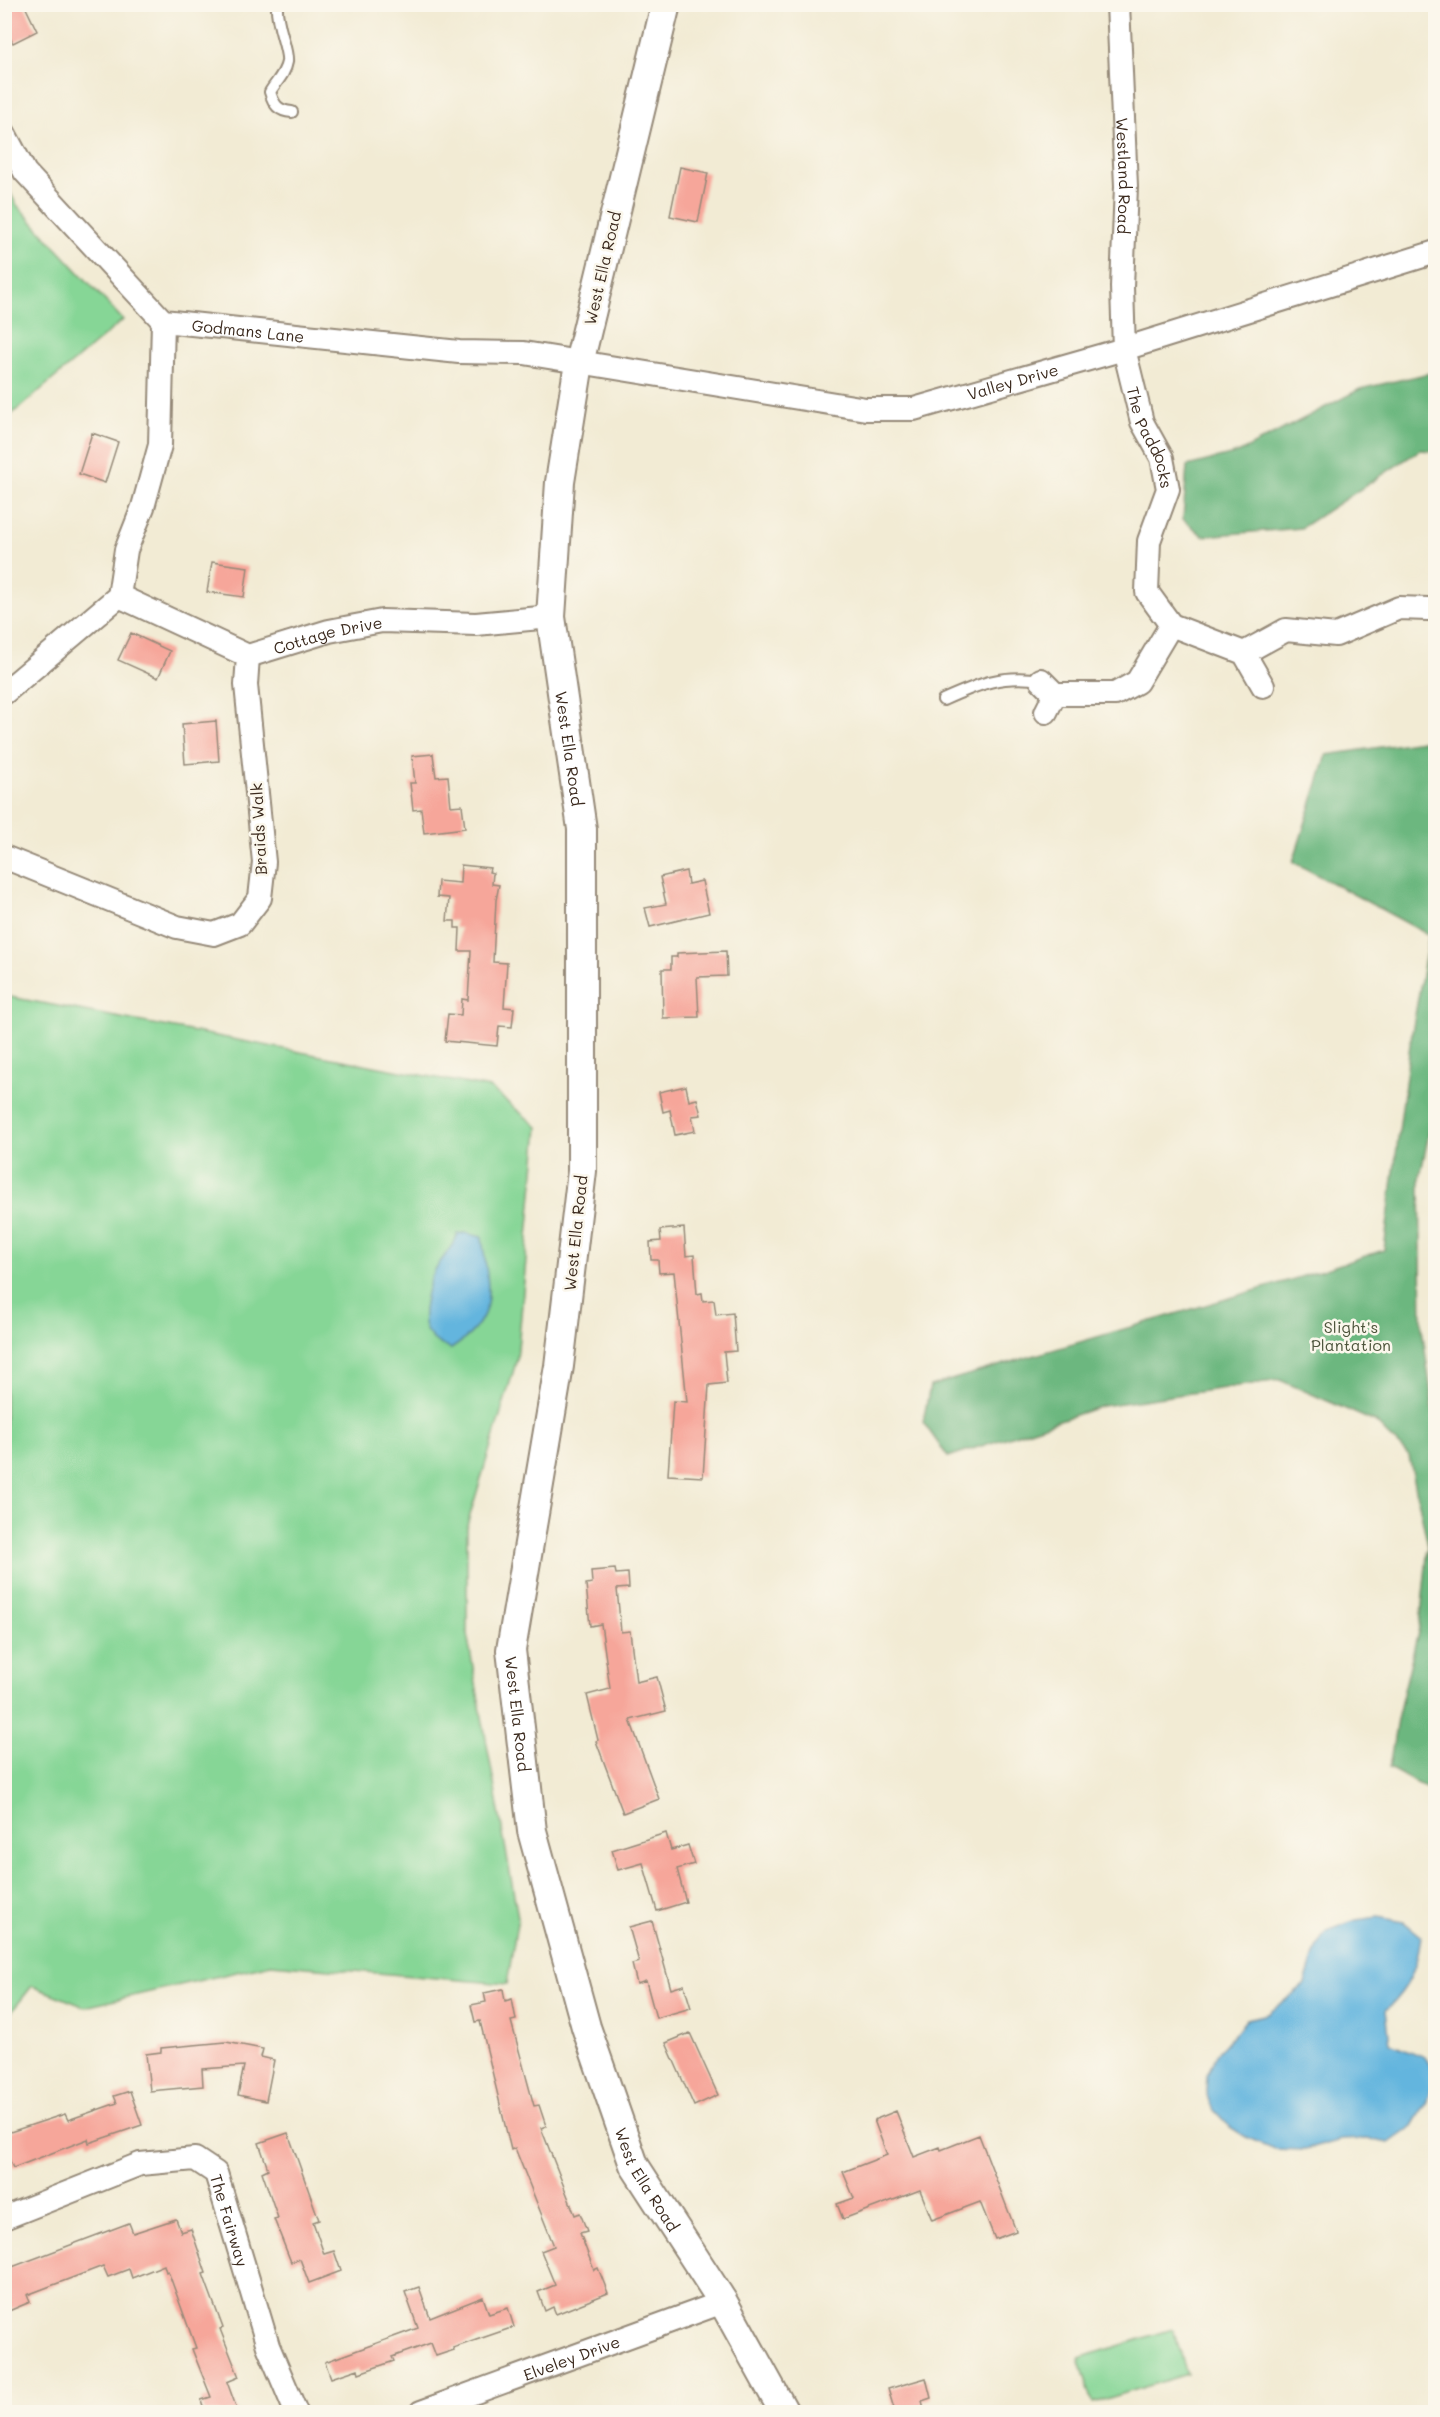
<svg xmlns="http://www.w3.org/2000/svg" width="1440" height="2417" font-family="Mali,sans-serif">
<rect width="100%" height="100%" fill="#fbf7ec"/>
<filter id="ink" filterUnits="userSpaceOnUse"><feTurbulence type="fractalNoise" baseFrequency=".0167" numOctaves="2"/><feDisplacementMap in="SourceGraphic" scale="12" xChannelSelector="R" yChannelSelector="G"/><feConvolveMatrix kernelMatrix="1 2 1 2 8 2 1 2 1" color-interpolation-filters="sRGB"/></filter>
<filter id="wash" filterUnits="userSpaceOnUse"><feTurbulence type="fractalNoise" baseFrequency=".008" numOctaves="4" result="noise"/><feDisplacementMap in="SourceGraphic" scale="24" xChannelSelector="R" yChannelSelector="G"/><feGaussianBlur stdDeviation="1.35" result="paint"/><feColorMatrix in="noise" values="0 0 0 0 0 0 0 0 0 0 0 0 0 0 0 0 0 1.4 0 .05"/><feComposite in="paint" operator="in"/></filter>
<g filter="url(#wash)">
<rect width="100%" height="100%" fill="#f2ebd4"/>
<path fill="#86d696" stroke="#60805a" stroke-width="1.5" d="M5,182L16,204L123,320L5,420Z
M5,996L490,1088L538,1127L517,1359L467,1525V1634L518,1917L507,1984L271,1964L85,2007L32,1986L5,2020Z
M1173,2329L1187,2374L1093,2403L1079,2358Z"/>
<path fill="#6cb77f" stroke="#54704e" stroke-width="1.5" d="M1435,372V451L1420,450L1301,528L1203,536L1183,519L1187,466L1238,453L1360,389Z
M1435,739L1436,1099L1420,1177L1422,1328L1436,1430L1435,1793L1389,1768L1397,1719L1420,1624L1428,1546L1409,1456L1375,1422L1280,1380L1102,1406L948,1457L923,1422L930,1386L1294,1279L1384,1250L1410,1044L1429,935L1293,862L1327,755Z"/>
<path fill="#63b5de" stroke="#4f707e" stroke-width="1.5" d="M465,1233L482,1237C488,1289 501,1317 451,1349C441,1345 434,1342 428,1333C418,1321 428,1283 435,1270C443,1257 452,1248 458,1234Z
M1378,1917L1404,1922L1421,1936C1416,1970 1411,1985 1386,2010L1390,2043L1425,2057L1435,2073L1426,2104L1413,2126L1389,2143L1367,2139L1341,2140L1305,2150L1274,2149L1246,2137L1230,2127L1212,2108L1206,2092L1207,2075L1217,2054L1247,2019L1268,2014L1305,1984L1316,1948L1326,1931L1356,1920Z"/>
<g id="blocks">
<path fill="#f6a69a" d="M4,4H24L37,31L13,43L4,27Z
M680,167L708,173L698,222L670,216Z
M92,433L118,442L105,483L79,474Z
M212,562L248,567L244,597L207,592Z
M131,633L170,651L158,678L118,660Z
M216,721L219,761L185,764L182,724Z
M433,754L436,777L448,776L451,806L462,805L465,828L424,833L421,809L413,810L410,783H415L412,756Z
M461,865L490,868L489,872L493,873L492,884L499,885L496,900L493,962L507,963L504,1007L514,1008L512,1027L499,1026L497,1046L445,1041L448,1014L461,1015L462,999L468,1000L471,951H459L460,928H455V921H447L449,898L437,897L438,881L460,883Z
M686,871L688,884L702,881L709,913L650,927L645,908L666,904L660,877Z
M726,951L727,976L697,977L699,1017L663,1018L662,969H671V957H677V953Z
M686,1086L689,1101L697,1099L701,1115L692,1116L695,1131L675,1135L670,1110L663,1112L659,1092Z
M684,1228L686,1256L694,1255L697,1294L702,1293L703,1301L714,1300L716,1315L733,1313L736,1351L724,1352L727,1383L709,1385L703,1477L668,1475L673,1401L687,1402L674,1272L659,1273L658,1260H651L650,1242L661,1241L660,1230Z
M615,1569L616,1574L628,1573L629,1588L617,1589L621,1632L630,1631L636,1682L657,1677L666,1711L630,1720L659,1799L623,1813L596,1741L598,1740L587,1695L610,1689L601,1624L590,1626L586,1584L592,1583L591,1571Z
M666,1833L671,1850L688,1845L694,1864L677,1869L686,1902L657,1911L643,1863L618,1870L612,1850Z
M652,1921L671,1989L684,1985L691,2008L656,2018L646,1981L637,1984L632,1964L639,1962L629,1927Z
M503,1989L505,2001L512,1999L516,2020L511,2021L534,2106L539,2105L546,2126L541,2128L575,2215L580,2213L587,2231L580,2233L594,2270L598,2268L608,2293L556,2314L553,2307L545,2311L538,2292L555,2285L541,2251L554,2246L515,2148L511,2150L480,2021L475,2022L471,2005L486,2002L484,1993Z
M690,2033L718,2095L694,2106L666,2043Z
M226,2042L263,2049L261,2057L274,2060L266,2101L238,2095L244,2066L202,2069L203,2086L150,2091L146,2054L161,2052V2048Z
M130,2091L142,2125L89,2143L88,2139L13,2168L4,2147V2134L65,2114L68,2120L117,2103L114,2096Z
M896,2111L914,2157L940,2147L941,2150L979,2135L1016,2231L995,2239L980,2202L932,2220L920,2190L843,2219L837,2204L854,2198L843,2172L887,2155L874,2120Z
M288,2133L319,2220L313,2222L324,2254L334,2251L341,2271L309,2283L300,2259L291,2262L274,2219L278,2218L262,2172L268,2169L259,2143Z
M176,2219L181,2232L191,2229L206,2273L203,2274L223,2328L220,2329L239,2377L227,2382L238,2412H205L201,2400L211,2397L192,2349L196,2348L168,2271L166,2272L164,2265L132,2278L129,2269L108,2277L103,2266L27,2295L30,2302L4,2313V2270L129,2223L133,2233Z
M419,2287L430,2318L483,2297L489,2314L508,2308L514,2327L453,2348L454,2350L436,2356L431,2343L392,2357L394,2361L359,2373L358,2369L331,2378L325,2362L418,2328L405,2292Z
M926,2378L931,2398L922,2401L925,2412H895L888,2389Z"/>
</g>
</g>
<g filter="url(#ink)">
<use href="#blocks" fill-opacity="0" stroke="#968a79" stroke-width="1.5"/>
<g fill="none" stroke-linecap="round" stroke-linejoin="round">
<g stroke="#968a79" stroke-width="14">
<path id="service" d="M277,4C275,23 289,50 287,62C285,74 276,82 270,92C274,105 278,111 292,112
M943,700C979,684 1001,674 1041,680"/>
</g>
<g stroke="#968a79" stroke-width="26">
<g id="minor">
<path id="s1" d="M1118,4L1126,186L1122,287L1124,349L1142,422L1162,458L1168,489L1149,541L1147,592L1171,625L1244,653L1263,686"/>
<path id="s2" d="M4,133L25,172L163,321L459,352L524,353L866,409H914L1124,349L1436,252"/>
<path id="s3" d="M119,596L248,656L329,631L382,621L476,624L551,617"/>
<path d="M1244,653L1286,630L1336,635L1399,608L1428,609"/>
<path d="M1041,680L1055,694L1046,712"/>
<path d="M4,693L119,596L126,550L143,507L160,445L163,321"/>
<path d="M1055,694H1115L1137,682L1171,625"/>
<path d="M4,857L177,927L214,934L240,924L260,898L264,862L246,685L248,656"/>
<path id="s4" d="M4,2218L140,2164L195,2159L216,2173L268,2346L296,2412"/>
<path id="s5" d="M421,2412L723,2302"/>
</g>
</g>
<g stroke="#968a79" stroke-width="32">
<g id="tertiary">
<path id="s6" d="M666,4L579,363L560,482L551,617L582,829V1171L559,1366L511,1650L532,1831L586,2027L634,2165L723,2302L784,2412"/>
</g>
</g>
<use href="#service" stroke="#fff" stroke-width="10"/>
<use href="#minor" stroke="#fff" stroke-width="22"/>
<use href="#tertiary" stroke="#fff" stroke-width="28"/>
</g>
</g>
<g text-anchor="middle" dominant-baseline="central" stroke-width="5" stroke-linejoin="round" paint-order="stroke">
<g font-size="16" fill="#3b2a1e" stroke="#fbf7ec">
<text stroke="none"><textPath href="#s1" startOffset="172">Westland Road</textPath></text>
<text transform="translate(602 268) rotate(-77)">West Ella Road</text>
<text stroke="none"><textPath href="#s2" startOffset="333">Godmans Lane</textPath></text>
<text stroke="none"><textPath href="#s2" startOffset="1107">Valley Drive</textPath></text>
<text stroke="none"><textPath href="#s1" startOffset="438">The Paddocks</textPath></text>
<text stroke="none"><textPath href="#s3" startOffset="225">Cottage Drive</textPath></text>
<text stroke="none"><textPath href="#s6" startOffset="758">West Ella Road</textPath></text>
<text transform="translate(258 829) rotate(-93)">Braids Walk</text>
<text transform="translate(575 1233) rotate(-84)">West Ella Road</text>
<text stroke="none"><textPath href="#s6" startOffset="1730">West Ella Road</textPath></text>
<text stroke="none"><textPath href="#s6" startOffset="2216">West Ella Road</textPath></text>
<text stroke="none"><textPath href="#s4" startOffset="276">The Fairway</textPath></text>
<text stroke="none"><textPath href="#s5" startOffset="160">Elveley Drive</textPath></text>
</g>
<g font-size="16" fill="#4e553c" stroke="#fbf7ec">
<text x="1351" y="1326">Slight's<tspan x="1351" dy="18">Plantation</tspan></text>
</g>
</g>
<rect width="1440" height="2417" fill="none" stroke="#fbf7ec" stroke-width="24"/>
</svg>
